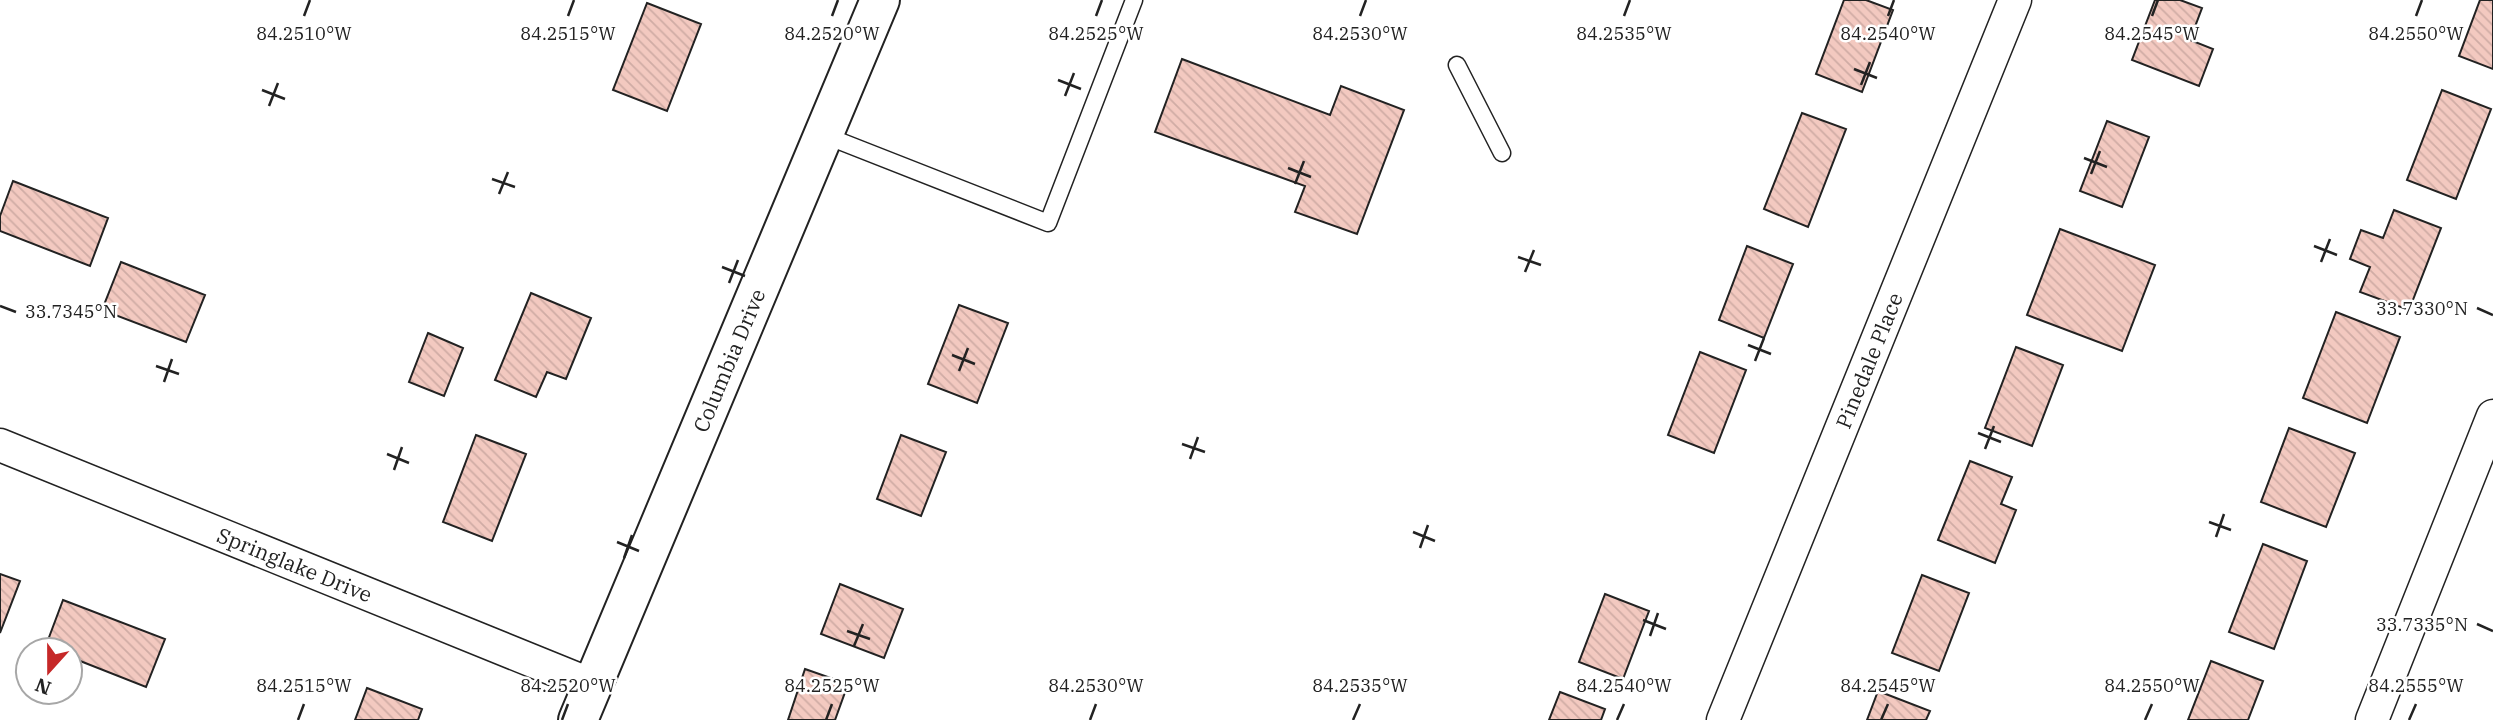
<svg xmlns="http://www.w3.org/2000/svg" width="2493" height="720" font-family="'IBM Plex Serif',serif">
<defs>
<pattern id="building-back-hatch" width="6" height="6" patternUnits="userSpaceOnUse" patternTransform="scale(1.75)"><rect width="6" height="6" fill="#f3c9c0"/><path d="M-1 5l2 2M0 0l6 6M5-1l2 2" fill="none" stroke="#d0aca5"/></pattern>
</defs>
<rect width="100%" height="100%" fill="#fff"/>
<path fill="url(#building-back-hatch)" stroke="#222" stroke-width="2" d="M1844,0H1866L1893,10L1862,92L1816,74Z
M2155,0H2180L2202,8L2190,40L2213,49L2199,86L2132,60Z
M2480,0H2493V69L2459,56Z
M647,3L701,24L667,111L613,90Z
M1182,59L1330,115L1341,86L1404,110L1357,234L1295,212L1305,186L1155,132Z
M2442,90L2491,109L2456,199L2407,180Z
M1802,113L1846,129L1808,227L1764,209Z
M2107,121L2149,137L2122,207L2080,191Z
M13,181L108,218L90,266L0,231V216Z
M2394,210L2441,228L2409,310L2360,292L2370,267L2350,259L2361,230L2383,238Z
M2060,229L2155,265L2122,351L2027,315Z
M1747,246L1793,264L1764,338L1719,320Z
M121,262L205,295L186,342L102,310Z
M531,293L591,318L566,379L547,372L536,397L495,380Z
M959,305L1008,323L977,403L928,384Z
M2336,312L2400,337L2367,423L2303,398Z
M428,333L463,348L444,396L409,382Z
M2016,347L2063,365L2032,446L1985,428Z
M1700,352L1746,370L1714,453L1668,435Z
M2289,428L2355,453L2326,527L2261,502Z
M476,435L526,454L492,541L443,522Z
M901,435L946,452L921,516L877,499Z
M1970,461L2012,477L2001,504L2016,510L1995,563L1938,540Z
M2263,544L2307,561L2274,649L2229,632Z
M0,574L20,581L0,633Z
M1922,575L1969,593L1939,671L1892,653Z
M840,584L903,609L884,658L821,634Z
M1605,594L1649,611L1623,679L1579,662Z
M63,600L165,639L146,687L70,657V650L45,648Z
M2211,661L2263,681L2248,720H2188Z
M805,669L848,684L835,720H788Z
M367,688L422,709L418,720H355Z
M1878,691L1930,711L1926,720H1867Z
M1560,692L1605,709L1601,720H1549Z"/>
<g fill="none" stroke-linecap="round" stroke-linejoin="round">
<g stroke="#222" stroke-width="19">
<path id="service" d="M1457,65L1502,153
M824,135L1048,223L1134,0"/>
</g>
<g stroke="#222" stroke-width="35">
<g id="minor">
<path id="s1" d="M0,445L592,685"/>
<path id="s2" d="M1723,720L2015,0"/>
<path d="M2372,720L2493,416"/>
</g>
</g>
<g stroke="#222" stroke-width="42">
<g id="secondary">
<path id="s3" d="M578,720L880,0"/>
</g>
</g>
<use href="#service" stroke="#fff" stroke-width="16"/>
<use href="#minor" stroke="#fff" stroke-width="32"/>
<use href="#secondary" stroke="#fff" stroke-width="38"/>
</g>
<path fill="none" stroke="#222" stroke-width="2.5" d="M304,16L310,0M568,16L574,0M832,16L838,0M1096,16L1102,0M1360,16L1366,0M1624,16L1630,0M1888,16L1894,0M2152,16L2158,0M2416,16L2422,0M1854,69L1877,78M1058,80L1081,89M1861,85L1870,62M262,90L285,99M1065,96L1074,73M269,106L278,83M2084,158L2107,167M1288,168L1311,177M2091,174L2100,151M492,179L515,187M1295,184L1304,161M499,194L508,172M2314,246L2337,255M1518,257L1541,265M2321,262L2330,239M722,267L745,276M1525,272L1534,250M729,283L738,260M0,306L16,312M2477,308L2493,315M1748,345L1771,354M952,355L975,364M1755,361L1764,338M156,366L179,374M959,371L968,348M164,382L172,359M1978,433L2001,442M1182,444L1205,452M1985,449L1994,426M387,454L409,463M1190,459L1198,437M394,470L402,447M2209,522L2231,530M1413,532L1435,541M2216,537L2224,514M617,542L639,551M1420,548L1428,525M624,558L632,535M1643,620L1666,629M2477,624L2493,631M847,631L870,639M1650,636L1658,613M854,646L863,624M298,720L304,704M562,720L568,704M826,720L832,704M1090,720L1096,704M1353,720L1360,704M1617,720L1624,704M1881,720L1888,704M2145,720L2152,704M2409,720L2416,704"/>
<g text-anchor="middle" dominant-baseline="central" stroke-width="5" stroke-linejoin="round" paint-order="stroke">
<g font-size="21" fill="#222" stroke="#fff">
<text stroke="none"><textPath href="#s3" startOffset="390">Columbia Drive</textPath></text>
<text stroke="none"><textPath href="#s2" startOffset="388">Pinedale Place</textPath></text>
<text stroke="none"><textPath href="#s1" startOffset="318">Springlake Drive</textPath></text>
</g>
</g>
<g font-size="18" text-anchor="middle" fill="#222" stroke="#fff" stroke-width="5" stroke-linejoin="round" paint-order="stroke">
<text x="304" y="40">84.2510°W</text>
<text x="1096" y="40">84.2525°W</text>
<text x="1360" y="40">84.2530°W</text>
<text x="1624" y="40">84.2535°W</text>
<text x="1888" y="40">84.2540°W</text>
<text x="2152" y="40">84.2545°W</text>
<text x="2416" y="40">84.2550°W</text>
<text x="568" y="40">84.2515°W</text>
<text x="832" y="40">84.2520°W</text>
<text x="2422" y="315">33.7330°N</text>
<text x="71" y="318">33.7345°N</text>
<text x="2422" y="631">33.7335°N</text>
<text x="304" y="692">84.2515°W</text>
<text x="568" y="692">84.2520°W</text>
<text x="832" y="692">84.2525°W</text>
<text x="1096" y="692">84.2530°W</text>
<text x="1360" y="692">84.2535°W</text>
<text x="1624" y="692">84.2540°W</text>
<text x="1888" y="692">84.2545°W</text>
<text x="2152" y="692">84.2550°W</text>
<text x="2416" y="692">84.2555°W</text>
</g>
<g transform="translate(49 671) rotate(201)"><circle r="33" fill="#ffffff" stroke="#a7a7a7" stroke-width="2"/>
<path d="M0-5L12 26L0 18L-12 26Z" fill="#c62828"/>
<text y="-10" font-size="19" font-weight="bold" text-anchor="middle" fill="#222222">N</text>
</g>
</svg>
